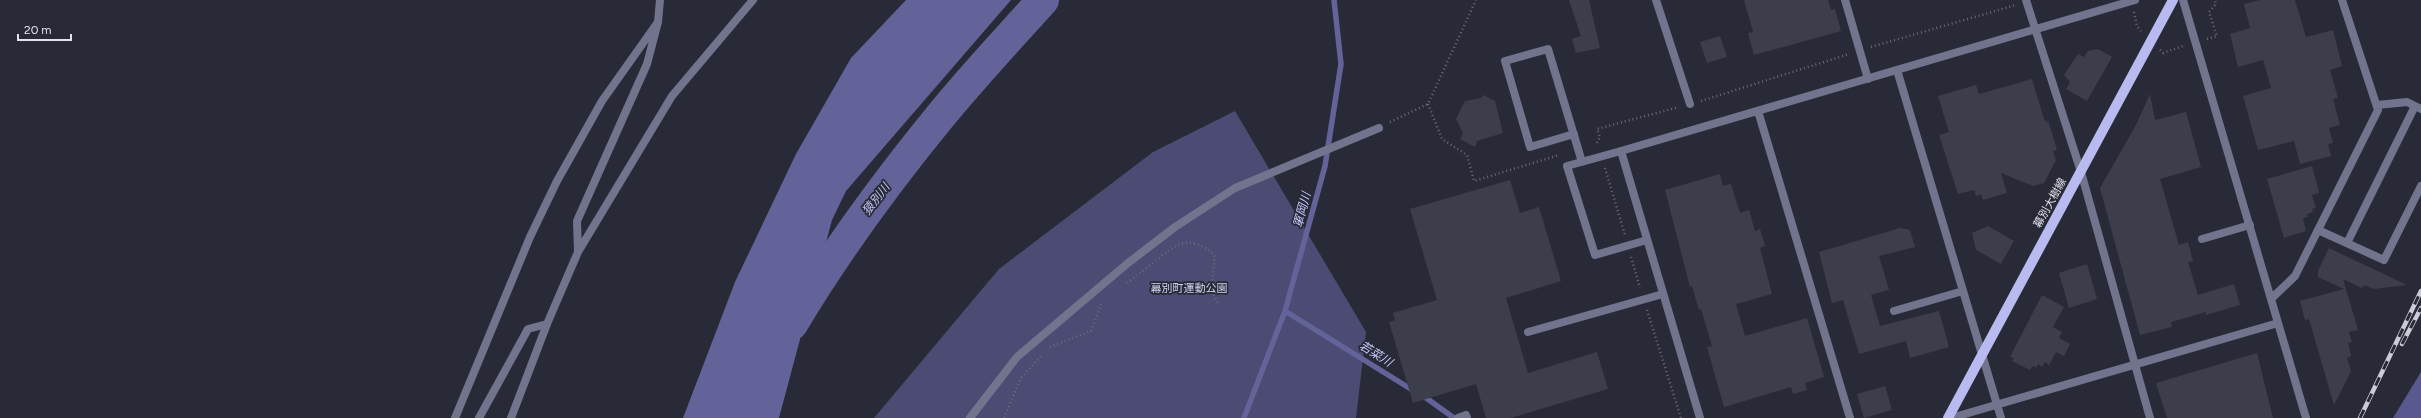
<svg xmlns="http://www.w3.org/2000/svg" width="2421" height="418" font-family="Figtree,'Noto Sans JP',sans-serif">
<rect width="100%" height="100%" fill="#292a37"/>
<path fill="#4b4b73" d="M1235,111L1366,332L1356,418H874L999,269L1153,152Z"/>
<path fill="#5a598f" d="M2421,372V418H2393Z"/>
<path fill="#636299" d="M906,0H1011L846,191L832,220L779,418H683L735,282L796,154L851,58Z"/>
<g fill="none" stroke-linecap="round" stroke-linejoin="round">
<path stroke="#636299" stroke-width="5.5" d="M1285,311L1414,391
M1422,395L1454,418
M1244,418L1285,311L1325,166L1341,64L1334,0"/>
<path stroke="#636299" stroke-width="32" d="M792,324C835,252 885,184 938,119C971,78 1008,39 1043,0"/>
</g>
<path fill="#3d3e4c" d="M1569,0H1589L1600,48L1576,53L1572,39L1581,36Z
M1744,0H1828L1831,10L1835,9L1841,31L1754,55L1748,33L1753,32Z
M2260,0H2295L2306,37L2333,30L2342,66L2330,70L2338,98L2333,99L2340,125L2329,128L2333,143L2328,144L2331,156L2300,164L2294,141L2258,150L2243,96L2271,88L2263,60L2238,67L2230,34L2250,28L2244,4Z
M1720,36L1727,57L1707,63L1700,42Z
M2098,49L2112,57L2087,101L2066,89L2070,82L2064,75L2078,54L2084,57L2088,51Z
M2032,79L2044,119L2047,123L2048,120L2057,150L2053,151L2056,160L2044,183L2033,186L2001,173L2007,193L1983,200L1981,194L1976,196L1974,190L1958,194L1939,135L1949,132L1938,96L1976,85L1979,94Z
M2150,94L2155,120L2186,112L2201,167L2160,179L2179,245L2188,242L2193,261L2188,262L2198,295L2234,284L2240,305L2206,315V312L2171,322L2172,327L2140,335L2100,188L2136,125Z
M1483,95L1495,101L1503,133L1477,141L1475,147L1460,139L1463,133L1456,119L1465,101L1481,98Z
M2312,166L2319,193L2312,195L2316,208L2312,209L2313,212L2307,214L2308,217L2303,218L2306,231L2284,238L2267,179Z
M1720,174L1723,186L1731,184L1740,213L1749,210L1755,231L1760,229L1765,246L1760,248L1772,294L1736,304L1745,336L1807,318L1824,377L1805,383L1807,390L1793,394L1791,387L1724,407L1707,347L1712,346L1701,309L1699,310L1692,286L1690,287L1665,190Z
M1510,180L1520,213L1539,207L1561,281L1506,298L1528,373L1597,352L1608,389L1511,418H1486L1476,384L1413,403L1389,322L1395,320L1393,313L1437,300L1410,209Z
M1988,226L2014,241L2001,264L1976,250L1972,233Z
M1900,228L1910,230L1915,247L1879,256L1889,290L1871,295L1880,326L1939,311L1949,347L1910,358L1906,341L1859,354L1843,300L1832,303L1819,252Z
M2329,248L2407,285L2374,289L2364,285L2362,288L2343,279L2358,330L2349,332L2352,342L2348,343L2351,356L2347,358L2351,371L2334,405L2309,319L2305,320L2300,301L2344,289L2318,277V271Z
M2087,264L2097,299L2069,308L2059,273Z
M2042,295L2064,307L2053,327L2062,332L2059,338L2070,344L2064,356L2056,352L2049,365L2045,362L2042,367L2038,364L2036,368L2033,366L2030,370L2012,361L2014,358L2010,357Z
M2257,353L2273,418H2167L2156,383Z
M1885,386L1892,410L1864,418L1857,394Z"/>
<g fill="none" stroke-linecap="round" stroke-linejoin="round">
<path stroke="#6a6b76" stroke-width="2.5" stroke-dasharray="1 3" stroke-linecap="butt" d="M2134,12L2137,26L2141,31
M2207,39L2217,36L2209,12L2216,4L2215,0
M1871,47L2016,5
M2160,50L2163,53L2183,46
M1701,101L1849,54
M1428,104L1442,139L1467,155L1474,181L1559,155
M1390,122L1428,104L1476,0
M1597,143L1600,137L1597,129L1679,107
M1605,168L1625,235
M1631,257L1640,288
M1127,283C1137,276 1171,247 1180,244C1193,240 1208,247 1215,257L1211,290L1219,305
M1647,310L1681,418
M1050,347L1091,331L1101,304
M1004,418L1021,378L1041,356"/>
<path stroke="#72738c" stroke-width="8" d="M1845,0L1868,79
M2377,105L2407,102L2421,109
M1574,134L1530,147L1505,61L1548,49L1582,162
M1621,151L1567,166L1595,255L1647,240
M2318,230L2384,260L2421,186
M2202,239L2250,225
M2347,243L2415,106
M1894,311L1963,291
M1528,332L1663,294
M479,418L528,329L547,324
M511,418L547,324L578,252
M1458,418L1466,415L1467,418"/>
<path stroke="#72738c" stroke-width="8" d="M1656,0L1690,104"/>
<path stroke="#72738c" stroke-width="8" d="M2026,0L2081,172L2150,418
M2183,0L2306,418
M1897,70L2001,418
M1758,111L1850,418
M578,251L577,221L647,64L658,22L660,0
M578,252L672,96L753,0
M2272,298L2295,276L2378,110L2342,0
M455,418L530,237L557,181L602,101L658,22
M970,418L1017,357L1128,263L1175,227L1235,188L1379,128
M1700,418L1621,151L2135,0
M1951,418L2278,323"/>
<path stroke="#b9baef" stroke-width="10" d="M1948,418L2173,0"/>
<g stroke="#ccccd6" stroke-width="4.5">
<path id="rail" d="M2402,344L2421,308
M2360,418L2421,291"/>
</g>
<use href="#rail" stroke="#292a37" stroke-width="3" stroke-dasharray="9" stroke-linecap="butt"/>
</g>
<g text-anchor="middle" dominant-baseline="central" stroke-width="3.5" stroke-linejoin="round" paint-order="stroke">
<g font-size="11" fill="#e3e3ec" stroke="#292a37">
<text transform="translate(2050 203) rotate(-61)">幕別大樹線</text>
</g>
<g font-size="11" fill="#cecff1" stroke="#292a37">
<text x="1189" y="288">幕別町運動公園</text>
</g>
<g font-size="12" font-style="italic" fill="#c6c8fa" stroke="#292a37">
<text transform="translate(876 199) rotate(-52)">猿別川</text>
<text transform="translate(1302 210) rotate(-75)">軍岡川</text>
<text transform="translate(1376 354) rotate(32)">若菜川</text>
</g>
</g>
<path d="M18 34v6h53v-6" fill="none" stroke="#e3e3ec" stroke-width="2"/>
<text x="24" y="34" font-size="12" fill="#e3e3ec" stroke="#292a37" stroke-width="3" paint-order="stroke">20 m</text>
</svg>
